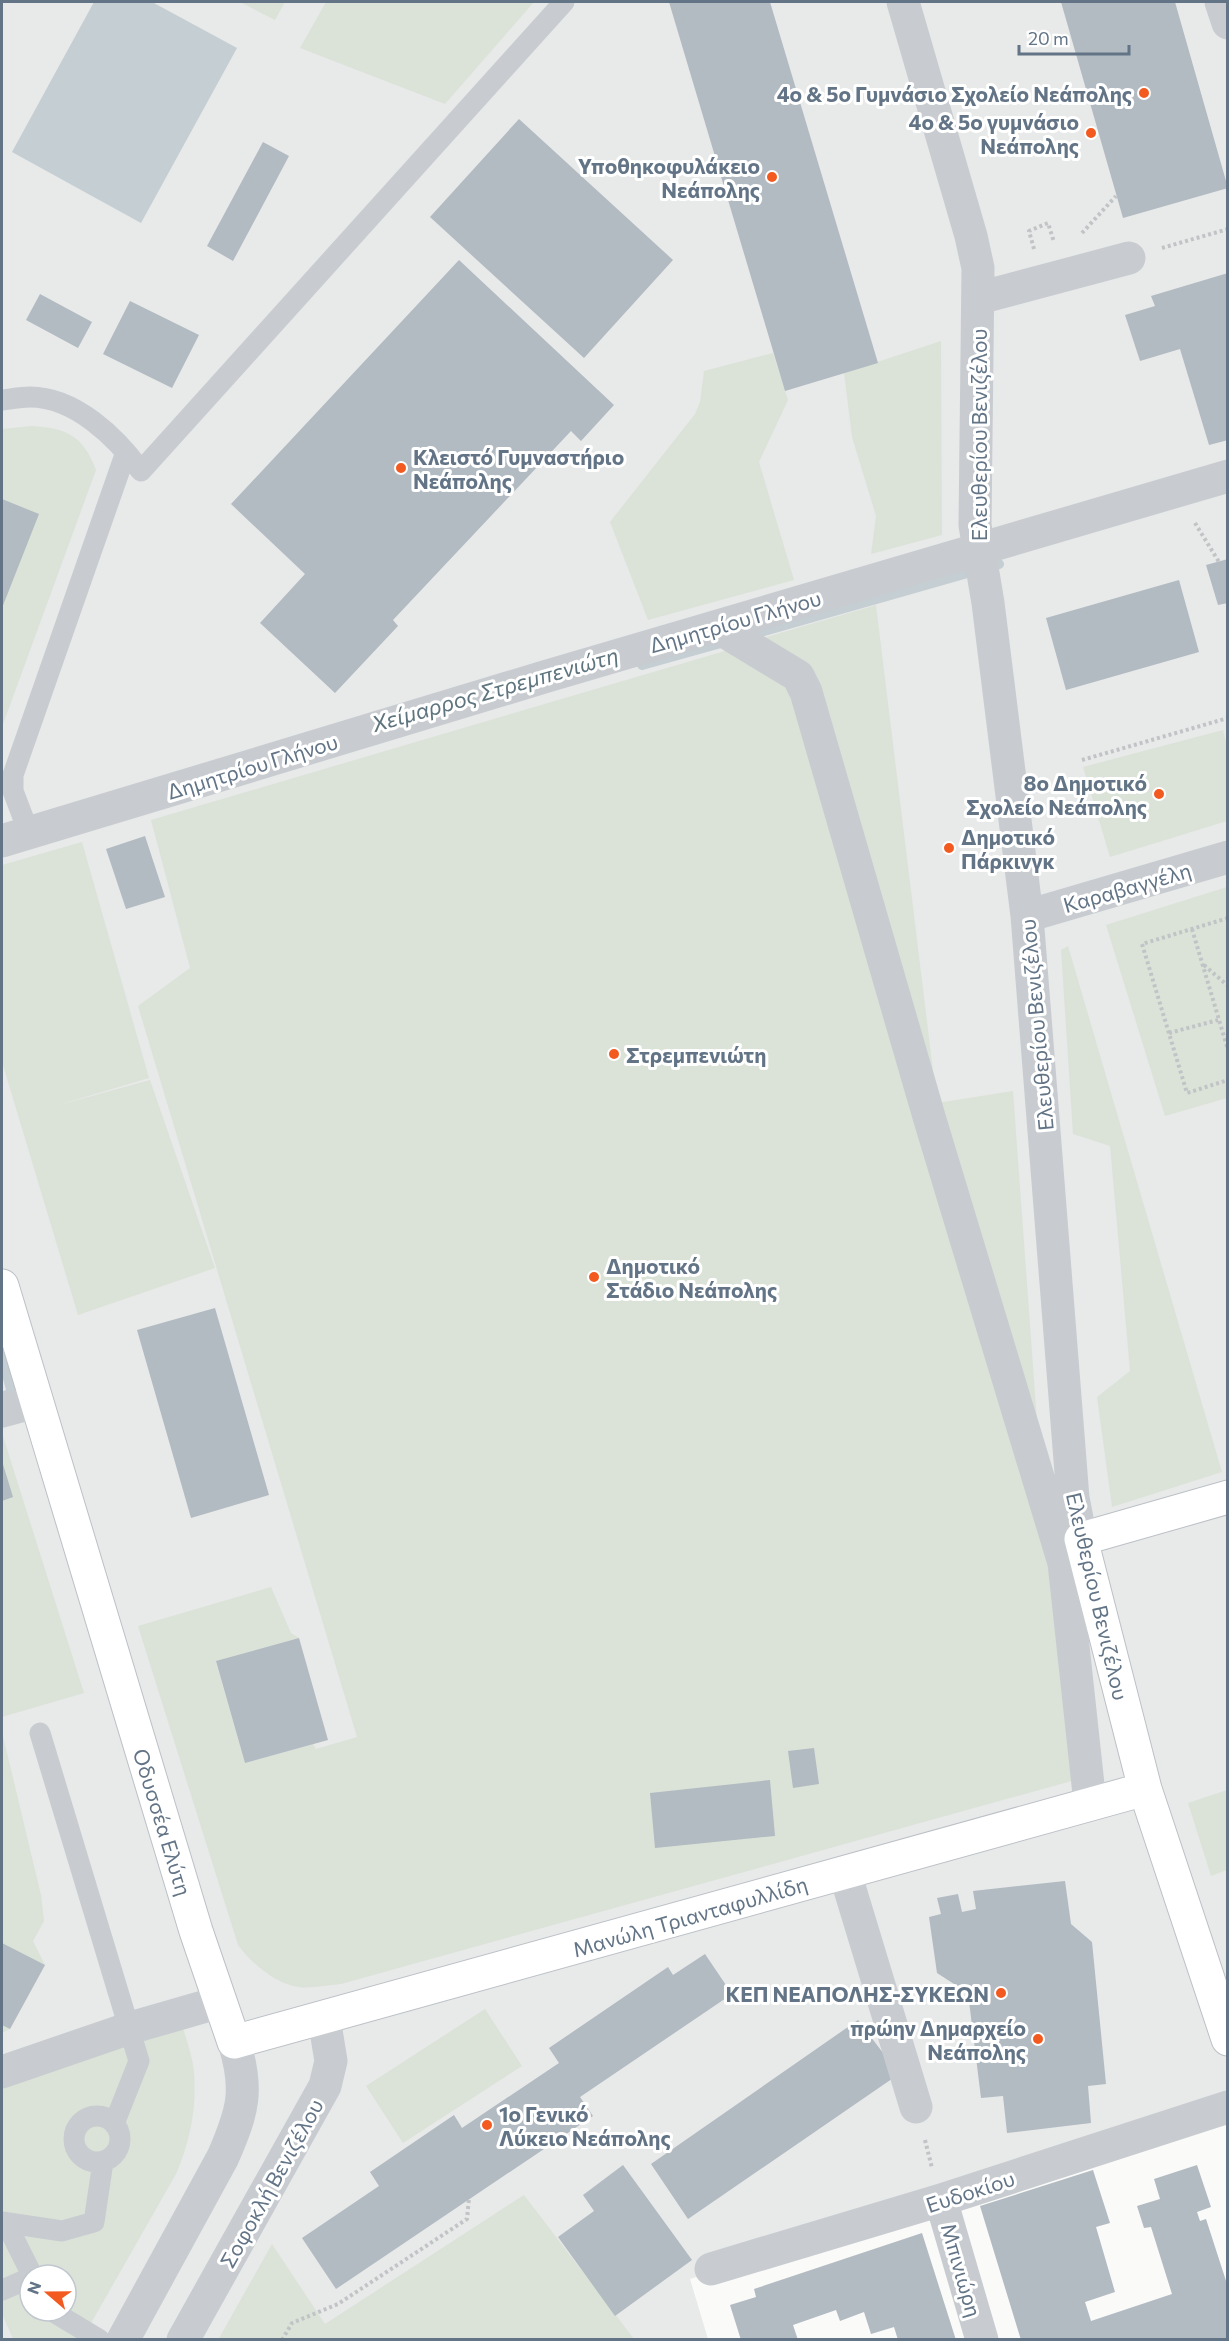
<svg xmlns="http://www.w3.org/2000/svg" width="1229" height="2341" font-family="Commissioner,sans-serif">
<rect width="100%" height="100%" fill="#fafaf8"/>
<path fill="#e8e9e9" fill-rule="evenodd" d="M2,2H1227V2107L690,2279L708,2339L2,2340ZM30,2275H66V2311H30Z"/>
<path fill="#dbe3d8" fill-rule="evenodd" d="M240,2H285L275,20Z
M326,2H534L445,104L300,48Z
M941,341L942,535L871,554L876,516L852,437L844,373Z
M773,353L788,400L759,462L794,580L648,620L610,522L695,414L700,402L704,371Z
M31,426C66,428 83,435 96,470L2,727V429Z
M876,605L937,1103L1013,1091L1038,1435L806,679L763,638Z
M735,648L795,681L1048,1548L1075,1780L341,1984C327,1985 312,1989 299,1987C277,1985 250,1962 238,1945L138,1626L271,1587L291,1633L299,1638L216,1662L245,1763L313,1744L316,1749L357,1737L138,1006L190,968L151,820Z
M1223,730L1227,746V821L1110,857L1083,767Z
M82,842L149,1078L55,1106L150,1080L215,1268L78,1315L2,1062V865Z
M1227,887V1098L1165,1116L1106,925Z
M1068,946L1222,1472L1112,1507L1097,1397L1130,1371L1110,1146L1073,1134L1061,950Z
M2,1433L84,1693L2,1717Z
M2,1732L41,1895L44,1921L33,1941L45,1965L10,2029L2,2033Z
M1227,1790V1870L1211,1876L1188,1803Z
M485,2009L522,2066L403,2143L366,2086Z
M183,2028C187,2042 193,2058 194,2073C197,2107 190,2142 176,2174L82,2339H13L2,2314V2083ZM30,2275H66V2311H30Z
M524,2195L634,2339L218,2340L272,2244L325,2324Z"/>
<path fill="#c4ced3" d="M94,2H152L237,48L141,223L12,152Z"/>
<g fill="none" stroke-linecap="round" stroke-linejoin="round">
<path stroke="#c4ced3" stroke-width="10" d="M746,636L999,564
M642,665L728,641
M2,1356L12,1393L2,1397"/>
</g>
<path fill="#b2bac2" d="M669,2H770L878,363L785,391Z
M1061,2H1175L1228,188L1123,218Z
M519,119L673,260L584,358L430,217Z
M263,142L289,156L233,261L207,246Z
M459,260L614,405L581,441L571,431L393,620L398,626L335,693L260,623L305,574L231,504Z
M1228,273V440L1209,445L1180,349L1140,361L1125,315L1155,306L1151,296Z
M40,294L92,322L78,348L26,320Z
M130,301L199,335L172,388L103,354Z
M2,499L39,514L2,608Z
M1228,559V603L1218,605L1206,565Z
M1179,580L1199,652L1066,690L1046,618Z
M145,836L165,897L126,909L106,849Z
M215,1308L269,1495L191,1518L137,1330Z
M2,1461L13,1497L2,1501Z
M299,1638L328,1740L245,1763L216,1661Z
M814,1748L819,1784L793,1788L788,1751Z
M770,1780L775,1836L655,1848L650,1793Z
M1065,1881L1071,1924L1092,1942L1106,2084L1088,2086L1091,2123L1007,2133L1003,2096L981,2098L968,1993L937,1973L929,1917L941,1914L937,1898L958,1894L962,1912L976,1909L973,1891Z
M2,1943L45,1965L10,2029L2,2025Z
M705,1954L732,1994L580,2097L593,2116L336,2289L302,2238L379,2186L370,2172L454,2115L462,2128L559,2063L549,2048L668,1967L673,1975Z
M858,2020L899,2074L688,2219L651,2164Z
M623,2165L692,2260L615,2316L558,2237L594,2211L583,2195Z
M1197,2165L1211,2207L1197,2212L1200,2221L1206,2219L1228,2287V2339L1021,2340L980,2206L1093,2170L1110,2223L1096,2227L1115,2292L1085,2302L1091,2321L1172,2294L1151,2227L1144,2228L1137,2206L1160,2199L1154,2179Z
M922,2233L956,2340H898L894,2327L871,2334L864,2312L840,2321L836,2310L793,2325L798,2340H741L730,2305L756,2297L754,2289Z"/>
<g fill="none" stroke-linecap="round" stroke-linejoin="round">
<g stroke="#bcc1c6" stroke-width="35">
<path id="secondary" d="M2,1286L196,1931L234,2042L1145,1789
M1228,1497L1081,1539L1145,1789L1228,2039"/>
</g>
<path stroke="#c1c4c6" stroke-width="4" stroke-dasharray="3 3" stroke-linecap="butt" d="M1082,233L1116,196
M1162,248L1228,229
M1034,249L1029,231L1048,223L1054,242
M1195,523L1219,562
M1082,760L1228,718
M1228,918L1142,944L1187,1093L1228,1080
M1192,929L1228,1050
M1204,965L1228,986
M1169,1033L1218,1020
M925,2140L932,2168
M282,2340L292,2323L338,2304L467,2219L469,2198"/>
<path stroke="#c8ccd0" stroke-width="21" d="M2,400C11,399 21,397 30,397C75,397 116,437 141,471L564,2
M29,833L13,791V775L126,452
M40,1733L139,2061L114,2124
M74 2139a23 23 0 1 1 46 0a23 23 0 1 1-46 0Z
M2,2222L62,2231L94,2222L103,2162
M6,2223L32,2275
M2,2290L30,2278
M52,2311L100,2340"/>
<path stroke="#c8ccd0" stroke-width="33" d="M903,2L971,236L978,268L975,525L988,603L1027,916L1073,1498L1081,1539
M1221,2L1228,23
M979,298L1129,258
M717,627L798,676L806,692L930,1120L1064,1563L1090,1803
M2,841L544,677L1228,476
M1027,916L1228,857
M2,1411L35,1402
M845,1873L916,2107
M2,2072L130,2028L220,2002
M941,2200L982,2340
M711,2269L941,2200L1228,2107
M123,2340L223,2157C243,2111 249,2090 234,2042
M183,2340L325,2086L331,2061L324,2018"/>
<use href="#secondary" stroke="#fff" stroke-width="33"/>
</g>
<g fill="#f35a1f" stroke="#fff" stroke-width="2">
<circle cx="1144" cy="93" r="6"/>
<circle cx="1091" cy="133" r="6"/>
<circle cx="772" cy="177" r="6"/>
<circle cx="401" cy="468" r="6"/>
<circle cx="1159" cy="794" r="6"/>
<circle cx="949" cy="848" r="6"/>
<circle cx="614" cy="1054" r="6"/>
<circle cx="594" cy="1277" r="6"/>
<circle cx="1001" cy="1993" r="6"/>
<circle cx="1038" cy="2039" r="6"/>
<circle cx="487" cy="2125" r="6"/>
</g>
<g text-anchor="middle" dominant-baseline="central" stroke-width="6" stroke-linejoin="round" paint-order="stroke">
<g font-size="21" font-weight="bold" fill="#627486" stroke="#fff" text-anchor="end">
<text x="1132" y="93">4ο &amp; 5ο Γυμνάσιο Σχολείο Νεάπολης</text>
<text x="1079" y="121">4ο &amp; 5ο γυμνάσιο<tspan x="1079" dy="24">Νεάπολης</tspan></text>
<text x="760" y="165">Υποθηκοφυλάκειο<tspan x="760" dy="24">Νεάπολης</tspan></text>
<text x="413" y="456" text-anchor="start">Κλειστό Γυμναστήριο<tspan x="413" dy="24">Νεάπολης</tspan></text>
<text x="1147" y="782">8ο Δημοτικό<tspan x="1147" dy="24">Σχολείο Νεάπολης</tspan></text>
<text x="961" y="836" text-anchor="start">Δημοτικό<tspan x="961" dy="24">Πάρκινγκ</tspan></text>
<text x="626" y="1054" text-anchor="start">Στρεμπενιώτη</text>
<text x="606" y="1265" text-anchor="start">Δημοτικό<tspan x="606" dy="24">Στάδιο Νεάπολης</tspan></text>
<text x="989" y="1993">ΚΕΠ ΝΕΑΠΟΛΗΣ-ΣΥΚΕΩΝ</text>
<text x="1026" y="2027">πρώην Δημαρχείο<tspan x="1026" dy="24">Νεάπολης</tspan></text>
<text x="499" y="2113" text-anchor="start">1ο Γενικό<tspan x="499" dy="24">Λύκειο Νεάπολης</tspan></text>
</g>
<g font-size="21" fill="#627486" stroke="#fff">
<text transform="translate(978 435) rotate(-90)">Ελευθερίου Βενιζέλου</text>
<text transform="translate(735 621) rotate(-16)">Δημητρίου Γλήνου</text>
<text transform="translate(252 766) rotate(-17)">Δημητρίου Γλήνου</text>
<text transform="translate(1127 887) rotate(-16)">Καραβαγγέλη</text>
<text transform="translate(1036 1025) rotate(-95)">Ελευθερίου Βενιζέλου</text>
<text transform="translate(1098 1596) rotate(77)">Ελευθερίου Βενιζέλου</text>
<text transform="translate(163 1822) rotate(73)">Οδυσσέα Ελύτη</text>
<text transform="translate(690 1916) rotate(-16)">Μανώλη Τριανταφυλλίδη</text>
<text transform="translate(271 2183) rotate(-61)">Σοφοκλή Βενιζέλου</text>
<text transform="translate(970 2191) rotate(-18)">Ευδοκίου</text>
<text transform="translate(962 2270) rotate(74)">Μπινιώρη</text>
</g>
<g font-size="22" font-style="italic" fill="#5e747e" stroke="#fff">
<text transform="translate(495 689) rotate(-16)">Χείμαρρος Στρεμπενιώτη</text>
</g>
</g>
<rect width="1229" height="2341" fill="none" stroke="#627486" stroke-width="6"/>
<g transform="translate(48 2293) rotate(290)"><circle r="28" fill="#ffffff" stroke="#c0c7cf" stroke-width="1.5"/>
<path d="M0-4.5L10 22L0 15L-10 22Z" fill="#f35a1f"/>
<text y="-9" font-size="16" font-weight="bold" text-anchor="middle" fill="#627486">N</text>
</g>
<path d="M1019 45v9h110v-9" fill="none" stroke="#627486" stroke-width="3"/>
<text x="1028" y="45" font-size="18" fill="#627486" stroke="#ffffff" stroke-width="4.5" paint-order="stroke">20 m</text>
</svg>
